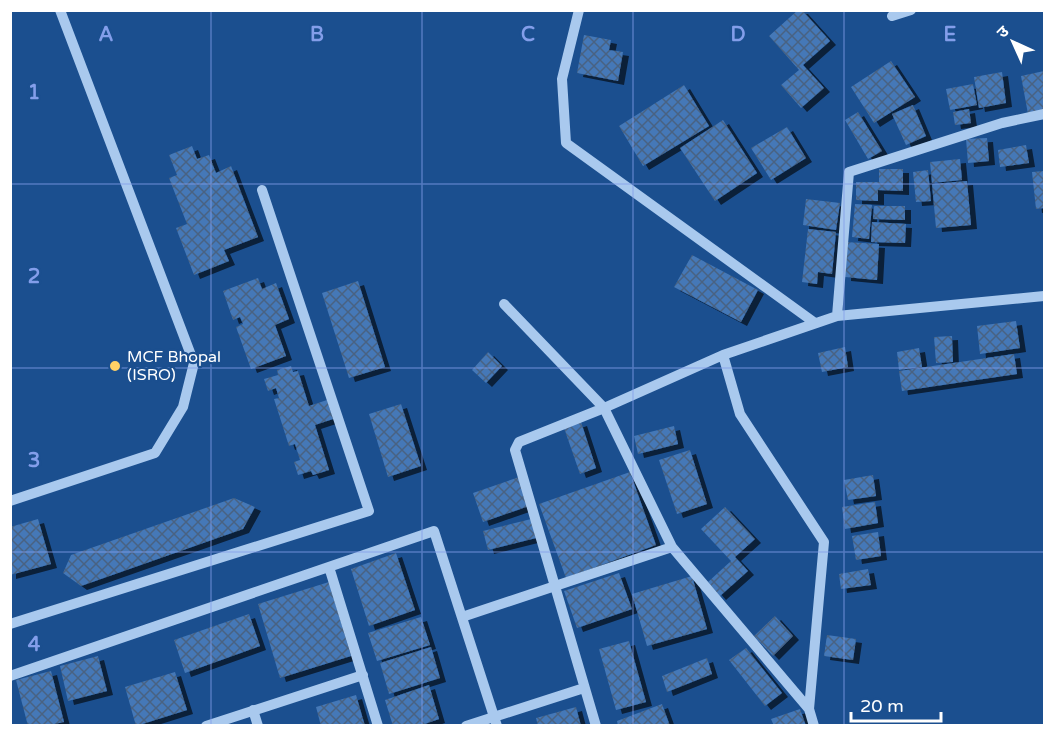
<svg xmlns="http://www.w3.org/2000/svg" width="1055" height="736" font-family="'Varela Round','Noto Sans Devanagari',sans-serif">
<defs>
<pattern id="building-cross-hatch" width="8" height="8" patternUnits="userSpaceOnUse" patternTransform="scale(1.5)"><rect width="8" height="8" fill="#4478b7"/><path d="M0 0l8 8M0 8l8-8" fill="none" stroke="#486282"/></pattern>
<filter id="shadow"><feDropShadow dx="6" dy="4" stdDeviation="0" flood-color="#0009"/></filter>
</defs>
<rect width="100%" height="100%" fill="#1b4f8f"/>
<path fill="url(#building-cross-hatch)" filter="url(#shadow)" d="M798,10H802L830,41L803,65L824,88L801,108L781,85L799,70L769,36Z
M584,35L611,40L609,50L623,52L618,81L577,73Z
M891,61L915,97L874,123L851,87Z
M1044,71V111L1028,114L1021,76Z
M1002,72L1006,103L979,108L974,77Z
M973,84L977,105L950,110L946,89Z
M684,85L709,126L643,166L619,126Z
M913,105L926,136L906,145L892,114Z
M969,109L971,123L955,125L953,112Z
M858,112L882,151L868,159L845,120Z
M723,120L757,173L715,201L680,148Z
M787,127L806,158L771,180L751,148Z
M987,138L989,161L968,163L966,139Z
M1026,145L1029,163L1000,167L998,150Z
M192,146L197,159L209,155L216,173L231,166L258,237L224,250L229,261L194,275L176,228L187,224L169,178L177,175L169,155Z
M960,159L962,180L932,183L930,162Z
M879,169H903V191L878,190V201L856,200V182H879Z
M928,170L931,201L916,202L913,172Z
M1044,171V208L1036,209L1032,172Z
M967,181L971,225L936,228L932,184Z
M806,199L840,203L836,230L803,225Z
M855,204L872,205L869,239L852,237Z
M874,206H905V220L873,219Z
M872,222L906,224L905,243L871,242Z
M808,229L836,232L832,274L818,272L817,284L802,282Z
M846,242L879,244L877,280L845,277Z
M692,255L758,290L741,322L674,287Z
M258,278L262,289L276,283L289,319L275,325L286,356L251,369L236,327L243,324L240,317L233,320L223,291Z
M358,281L385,367L349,378L322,293Z
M1016,321L1020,348L980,354L977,326Z
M952,336L953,362L936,363L934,337Z
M845,347L848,367L822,372L818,353Z
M919,348L922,367L899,370L897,352Z
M488,352L502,366L486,383L472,370Z
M1014,354L1017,374L902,391L899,371Z
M291,366L293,372L298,371L309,406L327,400L333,419L315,425L329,470L313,475L311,471L298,475L294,462L300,460L295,444L289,446L274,399L279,398L276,388L268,391L264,379L278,375L277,370Z
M401,404L421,466L388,477L369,414Z
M581,422L596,468L580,474L564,428Z
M674,426L678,444L638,454L634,436Z
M690,450L707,504L677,514L659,460Z
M630,472L656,545L566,578L539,504Z
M873,475L876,496L848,500L844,480Z
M519,477L529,506L483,522L473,493Z
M234,498L255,507L243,529L81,586L63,573L71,555Z
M875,502L878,523L845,529L842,507Z
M725,507L755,539L735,557L748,571L720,596L708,582L731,561L701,529Z
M38,519L51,564L10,575V527Z
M531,519L536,538L488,550L483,531Z
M878,532L881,556L856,560L852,536Z
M396,553L415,610L369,626L351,569Z
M868,569L871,585L841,589L839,574Z
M619,573L632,609L577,628L564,591Z
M692,576L707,629L647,646L632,594Z
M329,582L351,656L280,678L258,604Z
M249,614L260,646L185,673L174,640Z
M775,616L793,636L773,656L754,636Z
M421,617L430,645L377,661L368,633Z
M827,635L856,639L853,660L824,656Z
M629,641L646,702L616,710L599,649Z
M431,647L440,678L389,694L380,663Z
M746,648L782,693L765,706L729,660Z
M98,656L107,691L68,701L60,666Z
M707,658L712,674L667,692L662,676Z
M51,671L64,722L54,724V726H28L16,680Z
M175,672L187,710L136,726L125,687Z
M429,685L439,719L419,726H393L385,700Z
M356,695L365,726H321L316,707Z
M662,704L670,726H618L617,721Z
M576,707L581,726H538L536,718Z
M800,709L806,726H774L771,719Z"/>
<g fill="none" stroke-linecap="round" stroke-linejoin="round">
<path stroke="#a9c9ee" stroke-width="10" d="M579,10L562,79L566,143L815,323
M892,16L911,10
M504,304L604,408L672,547L809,709
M837,316L849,172L1002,123L1044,114
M723,355L740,414L824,542L809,709L814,726
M10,501L155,453L183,407L194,363L60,10
M329,567L378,726
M462,617L672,547
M10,624L369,511L262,190
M10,676L434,531L497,726
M253,710L258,726
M206,726L363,675
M466,726L584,688
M596,726L515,450L519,442L604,408L723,355L837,316L1044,296"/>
</g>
<path fill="none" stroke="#839eea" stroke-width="1.5" stroke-opacity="0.55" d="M211,10V726M422,10V726M633,10V726M844,10V726M10,184H1044M10,368H1044M10,552H1044"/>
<circle fill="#ffd166" stroke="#1b4f8f" stroke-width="2" cx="115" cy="366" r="6"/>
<g text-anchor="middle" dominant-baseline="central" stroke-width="4.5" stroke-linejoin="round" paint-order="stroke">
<g font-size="16" fill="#fff" stroke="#1b4f8f" text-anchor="start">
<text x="127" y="357">MCF Bhopal<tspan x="127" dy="18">(ISRO)</tspan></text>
</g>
</g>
<g font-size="20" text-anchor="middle" font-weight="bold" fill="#839eea" stroke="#1b4f8f" stroke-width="4.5" stroke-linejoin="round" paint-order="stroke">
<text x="106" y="41">A</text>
<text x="317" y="41">B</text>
<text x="528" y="41">C</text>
<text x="738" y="41">D</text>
<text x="950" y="41">E</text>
<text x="34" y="99">1</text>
<text x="34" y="283">2</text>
<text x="34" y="467">3</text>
<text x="34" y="651">4</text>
</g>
<rect width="1055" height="736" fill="none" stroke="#ffffff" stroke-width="24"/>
<g transform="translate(1013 42) rotate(315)" stroke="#1b4f8f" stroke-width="4.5" paint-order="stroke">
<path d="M0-4.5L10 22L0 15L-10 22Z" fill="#ffffff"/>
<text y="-9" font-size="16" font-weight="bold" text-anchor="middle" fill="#ffffff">उ</text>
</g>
<path d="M851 712v9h90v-9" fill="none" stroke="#ffffff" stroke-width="3"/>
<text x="860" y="712" font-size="18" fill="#ffffff" stroke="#1b4f8f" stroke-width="4.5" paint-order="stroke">20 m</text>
</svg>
